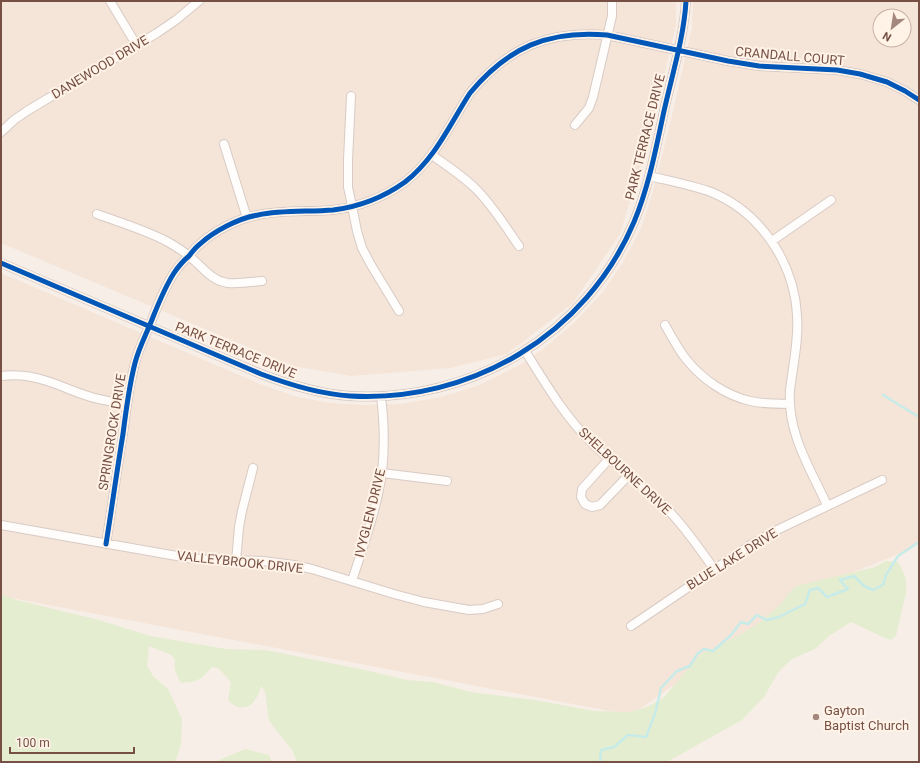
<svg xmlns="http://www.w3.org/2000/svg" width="920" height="763" font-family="Roboto,sans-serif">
<rect width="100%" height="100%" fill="#f7efe7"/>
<path fill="#f5e4d8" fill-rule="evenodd" d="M1,1H676V25L651,132L620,234L573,303L507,354L450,368L351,376L293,366L1,243Z
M693,1H919V540L908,550L812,589L631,715L1,596V273L260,384L297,397L331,403L364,405L401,404L441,397L477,386L518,366L542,350L574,323L602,293L622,264L641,228L652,195L671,120L692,28ZM880,16H904V40H880Z"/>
<path fill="#e5edd0" d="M886,561L898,562C905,574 907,578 906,593L896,636L891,640L885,638L851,622L829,636L815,649L792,659L779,671L764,697L742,720L667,762H297L292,750L269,721L265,691L261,686C260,689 259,694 257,697C250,710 237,711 228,700L231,682L218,668L212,667C202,679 198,682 181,683C177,675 173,669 175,660L171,655L149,646L147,665L153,676L168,689L182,719L181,744L177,757L174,762H1V594L17,600L99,620L151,636L226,649L266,650L365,670L407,680L433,682L471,692L535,700L594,711L629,712L647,707L663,698L701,654L736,637L759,623L781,604L788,594L796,586L875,567Z
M245,749L269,755L272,762H207L217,761Z"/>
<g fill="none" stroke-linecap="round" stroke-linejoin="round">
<path stroke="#c7ebe8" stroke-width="2.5" d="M883,395L919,417
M600,762L601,750L614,747L628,735L646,737L655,714L661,688L677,671L690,666L698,653L704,649L713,651L731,635L741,622L748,624L757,615L767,620L779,617L805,604L810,590L818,588L827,597L848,589L840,580L854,576L864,586L873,590L883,585L886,575L898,556L919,542"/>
<g stroke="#d8cbc5" stroke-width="10">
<path id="minor" d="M110,1L137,46
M351,96L348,160V187L352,206L357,231L362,248L371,265L399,311
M575,125L589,108L593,97L612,16V1
M1,132L14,120L27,111L157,33L176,20L199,1
M224,144L247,218
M432,155C447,166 463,176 476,189C493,206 505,226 519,246
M649,176C670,181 691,185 711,192C760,212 794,262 797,315C799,340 793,365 790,390C787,433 810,468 827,505
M97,214C121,223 146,230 168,242C175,246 183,251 189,256C202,266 211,281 228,283C239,284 251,282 262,281
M772,241L831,200
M1,263L261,374C290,385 319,394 350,396C471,403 586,335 634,222C649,186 656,148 664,111C672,75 684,37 686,1
M665,325C672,337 678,349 686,359C702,379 725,395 750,401C763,404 776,404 790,404
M525,351C545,382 563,414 589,440C598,450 608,458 619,466C635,480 651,495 667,509C685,527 699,548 714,569
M1,376C16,374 33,376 47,381C60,385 72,391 85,395C98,400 113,402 127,404
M609,459L582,489L581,497L585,504L592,507L600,505L629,475
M382,473L447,481
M1,525L188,558L210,560L263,561L294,565L312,569L394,594L424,602L469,610L483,609L498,604
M106,544C112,507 117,470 123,434C126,410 129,386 135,363C139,347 147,333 153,317C159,302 165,287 174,273C178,267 183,261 189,256C192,252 196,247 200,244C214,231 239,218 258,215C282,210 308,212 333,210C358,207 384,197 405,182C435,159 450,124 470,93C508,47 549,30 607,35L728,61L759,66L837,70L860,74L887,82L905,91L919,100
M236,561L239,527L242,511L253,468
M352,581C363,546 377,509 382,472C385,447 384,421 381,396
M631,626L752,544L777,530L882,480"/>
</g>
<use href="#minor" stroke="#fefdfb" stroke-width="8"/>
<g stroke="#fff3e8" stroke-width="8">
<path id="cycleway" d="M1,263L261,374C290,385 319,394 350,396C471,403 586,335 634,222C649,186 656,148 664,111C672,75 684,37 686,1
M106,544C112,507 117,470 123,434C126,410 129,386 135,363C139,347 147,333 153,317C159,302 165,287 174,273C178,267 183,261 189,256C192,252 196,247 200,244C214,231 239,218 258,215C282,210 308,212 333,210C358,207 384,197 405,182C435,159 450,124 470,93C508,47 549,30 607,35L728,61L759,66L837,70L860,74L887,82L905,91L919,100"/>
</g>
<use href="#cycleway" stroke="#0057b8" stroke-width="5"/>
</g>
<circle fill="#a4887e" stroke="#fff3e8" stroke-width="1.5" cx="816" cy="717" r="4"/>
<g text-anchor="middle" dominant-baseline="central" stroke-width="4" stroke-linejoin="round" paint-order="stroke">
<g font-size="13" fill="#775045" stroke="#fff3e8">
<text transform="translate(790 56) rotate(5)">CRANDALL COURT</text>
<text transform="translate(100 67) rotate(-31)">DANEWOOD DRIVE</text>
<text transform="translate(645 137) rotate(-76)">PARK TERRACE DRIVE</text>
<text transform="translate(236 350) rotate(22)">PARK TERRACE DRIVE</text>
<text transform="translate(112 432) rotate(-81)">SPRINGROCK DRIVE</text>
<text transform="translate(625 471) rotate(43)">SHELBOURNE DRIVE</text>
<text transform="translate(370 513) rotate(-76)">IVYGLEN DRIVE</text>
<text transform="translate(732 559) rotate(-32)">BLUE LAKE DRIVE</text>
<text transform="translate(240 562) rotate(6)">VALLEYBROOK DRIVE</text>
</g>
<g font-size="13" fill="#775045" stroke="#fff3e8" text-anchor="start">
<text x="824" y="710">Gayton<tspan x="824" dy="15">Baptist Church</tspan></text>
</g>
</g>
<rect width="920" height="763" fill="none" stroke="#775045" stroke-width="4"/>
<g transform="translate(892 28) rotate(210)"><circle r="19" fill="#fff3e8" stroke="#c9b2a7"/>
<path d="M0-3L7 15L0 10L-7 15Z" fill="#a4887e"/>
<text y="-6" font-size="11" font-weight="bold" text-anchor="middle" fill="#775045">N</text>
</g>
<path d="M10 747v6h124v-6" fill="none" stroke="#775045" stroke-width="2"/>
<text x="16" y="747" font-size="12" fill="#775045" stroke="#fff3e8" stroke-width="3" paint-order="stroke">100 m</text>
</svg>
